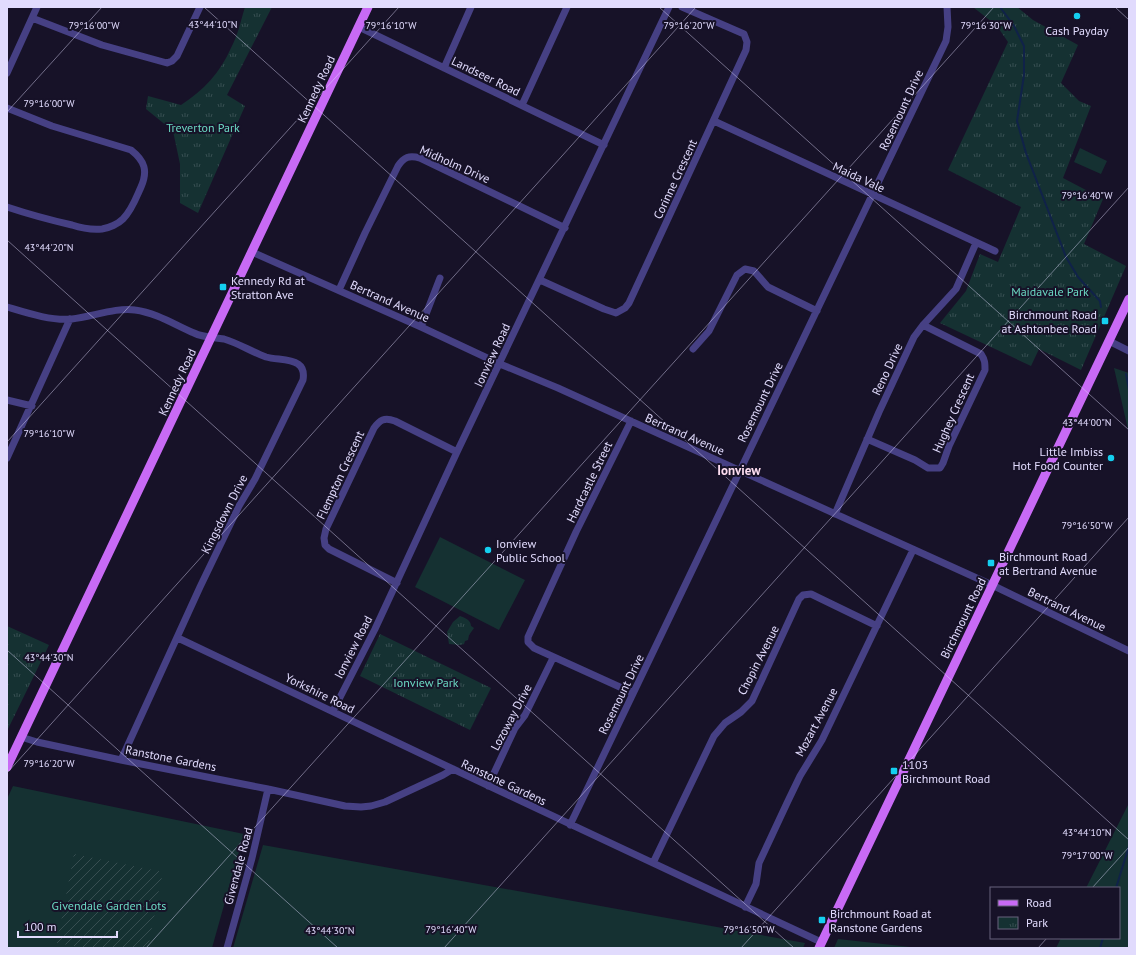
<svg xmlns="http://www.w3.org/2000/svg" width="1136" height="955" font-family="'PT Sans',sans-serif">
<defs>
<pattern id="park-tufts" width="24" height="20" patternUnits="userSpaceOnUse"><rect width="24" height="20" fill="#153132"/><path d="M3 7l-1-3M5 7V3M7 7l1-3M15 17l-1-3M17 17v-4M19 17l1-3" fill="none" stroke="#374e51"/></pattern>
<pattern id="garden-furrows" width="10" height="10" patternUnits="userSpaceOnUse"><rect width="10" height="10" fill="#153132"/><path d="M-1 1l2-2M0 10L10 0M9 11l2-2" fill="none" stroke="#374e51"/></pattern>
</defs>
<rect width="100%" height="100%" fill="#171228"/>
<path fill="#153132" d="M1080,148L1107,161L1101,174L1074,162Z
M1114,368L1129,373V434Z
M440,537L525,580L499,630L415,587Z
M13,786L244,834L212,948H7V799Z
M1129,803V948H1056L1061,938H1119V888H1086Z
M263,845L805,943L803,948H233Z
M838,939L919,948H834Z"/>
<path fill="url(#park-tufts)" d="M245,7H272L227,95L245,106L198,213L180,203V164L173,131L146,109L148,96L181,105C204,90 220,73 231,48C238,35 241,20 245,7Z
M973,7H1017L1033,20L1078,45L1061,83L1079,101L1091,106L1063,178L1103,199L1084,244L1126,266L1081,370L1039,349L1031,366L940,323L966,291L980,254L998,262L1021,207L948,170L1008,42L997,26Z
M460,616C465,618 471,620 471,626L474,628L469,635L468,640L465,641L464,644L460,645L449,644L447,632L453,622Z
M7,626L49,645L7,731Z
M380,634L491,688L470,730L360,676Z"/>
<path fill="url(#garden-furrows)" d="M74,854L163,872L160,886L157,889L159,892L148,948H85L57,943Z"/>
<g fill="none" stroke-linecap="round" stroke-linejoin="round">
<path stroke="#102249" stroke-width="2" d="M1000,7L1014,26L1024,46V75L1017,121L1026,153L1066,257L1078,277L1100,301L1101,307
M1126,374L1129,390
M1116,888L1129,846
M1100,948L1103,938"/>
<path stroke="#464084" stroke-width="7" d="M32,18L102,45L167,63L172,61L177,56L200,7
M359,27L604,145
M444,68L471,7
M7,73L37,7
M522,105L567,7
M7,108L52,126L131,150C145,161 148,171 141,187C136,198 132,210 123,219C118,224 109,228 102,229C91,230 81,228 72,225C50,220 28,214 7,207
M714,121L995,251
M252,252L421,327L500,364L558,388L992,585L1129,651
M540,280L604,309L616,313L625,308L629,303L746,50L747,42L744,34L682,7
M339,290L365,233L398,166C404,157 409,155 420,158L565,228
M7,307C27,313 51,321 72,319C91,317 117,307 135,310C157,313 175,325 194,333C204,338 214,337 224,339C238,343 252,352 266,357C276,360 290,358 298,364C304,368 304,374 303,380L255,479L239,506L200,587L121,760
M421,327L440,278
M1109,341L1129,351
M693,349L709,331L737,275L745,269L754,271L768,287L817,311
M7,400L32,406
M631,421L576,532L528,637V642L534,648L633,693
M867,439L915,460L928,468H940L943,463L949,446L985,370C985,363 985,360 981,354L923,325
M7,458L70,319
M835,514L879,412L914,337L923,325L956,289L976,243
M397,583L329,549L325,545L324,538L326,529L374,428C380,420 384,417 395,421L457,452
M178,638L453,769L821,942
M333,711L375,629L457,452L669,7
M21,737L37,742L121,760L268,789L345,806L361,807L371,806L385,802L443,775L453,769
M488,786L515,728L525,715L553,658
M570,825L946,41L948,27L947,7
M653,863L714,736L725,723L741,712L752,701L799,599L803,595L811,594L877,626
M745,907L756,884L759,863L787,803L800,776L822,740L913,550
M227,948L252,858L268,789"/>
<path stroke="#c86af5" stroke-width="9" d="M7,767L368,7
M819,948L1129,299"/>
</g>
<path fill="none" stroke="#e1dbfd" stroke-width="1" stroke-opacity="0.45" d="M204,7L1129,840M659,7L1129,430M1115,7L1129,20M7,112L102,7M7,240L794,948M7,442L399,7M7,650L338,948M7,773L696,7M1092,888L1129,847M146,948L994,7M444,948L1129,187M741,948L1129,517M1038,948L1047,938"/>
<g fill="#14cff0" stroke="#171228" stroke-width="1.5">
<circle cx="1077" cy="16" r="4"/>
<rect x="219" y="283" width="8" height="8" rx="2"/>
<rect x="1101" y="317" width="8" height="8" rx="2"/>
<circle cx="1111" cy="458" r="4"/>
<circle cx="488" cy="550" r="4"/>
<rect x="987" y="559" width="8" height="8" rx="2"/>
<rect x="890" y="767" width="8" height="8" rx="2"/>
<rect x="818" y="916" width="8" height="8" rx="2"/>
</g>
<g text-anchor="middle" dominant-baseline="central" stroke-width="4" stroke-linejoin="round" paint-order="stroke">
<g font-size="12" fill="#e1dbfd" stroke="#171228" text-anchor="start">
<text x="1077" y="30" text-anchor="middle">Cash Payday</text>
<text x="231" y="280">Kennedy Rd at<tspan x="231" dy="14">Stratton Ave</tspan></text>
<text x="1097" y="314" text-anchor="end">Birchmount Road<tspan x="1097" dy="14">at Ashtonbee Road</tspan></text>
<text x="1103" y="451" text-anchor="end">Little Imbiss<tspan x="1103" dy="14">Hot Food Counter</tspan></text>
<text x="496" y="543">Ionview<tspan x="496" dy="14">Public School</tspan></text>
<text x="999" y="556">Birchmount Road<tspan x="999" dy="14">at Bertrand Avenue</tspan></text>
<text x="902" y="764">1103<tspan x="902" dy="14">Birchmount Road</tspan></text>
<text x="830" y="913">Birchmount Road at<tspan x="830" dy="14">Ranstone Gardens</tspan></text>
</g>
<g font-size="12" fill="#e1dbfd" stroke="#171228">
<text transform="translate(486 76) rotate(26)">Landseer Road</text>
<text transform="translate(316 89) rotate(-65)">Kennedy Road</text>
<text transform="translate(901 110) rotate(-65)">Rosemount Drive</text>
<text transform="translate(455 164) rotate(24)">Midholm Drive</text>
<text transform="translate(859 177) rotate(25)">Maida Vale</text>
<text transform="translate(675 179) rotate(-65)">Corinne Crescent</text>
<text transform="translate(390 301) rotate(24)">Bertrand Avenue</text>
<text transform="translate(492 355) rotate(-65)">Ionview Road</text>
<text transform="translate(887 369) rotate(-65)">Reno Drive</text>
<text transform="translate(177 382) rotate(-65)">Kennedy Road</text>
<text transform="translate(760 402) rotate(-64)">Rosemount Drive</text>
<text transform="translate(953 413) rotate(-66)">Hughey Crescent</text>
<text transform="translate(685 434) rotate(24)">Bertrand Avenue</text>
<text transform="translate(340 475) rotate(-65)">Flempton Crescent</text>
<text transform="translate(589 482) rotate(-64)">Hardcastle Street</text>
<text transform="translate(224 514) rotate(-63)">Kingsdown Drive</text>
<text transform="translate(1067 609) rotate(26)">Bertrand Avenue</text>
<text transform="translate(963 618) rotate(-64)">Birchmount Road</text>
<text transform="translate(353 647) rotate(-63)">Ionview Road</text>
<text transform="translate(758 660) rotate(-63)">Chopin Avenue</text>
<text transform="translate(320 693) rotate(26)">Yorkshire Road</text>
<text transform="translate(621 694) rotate(-64)">Rosemount Drive</text>
<text transform="translate(511 717) rotate(-62)">Lozoway Drive</text>
<text transform="translate(816 722) rotate(-62)">Mozart Avenue</text>
<text transform="translate(171 758) rotate(11)">Ranstone Gardens</text>
<text transform="translate(504 782) rotate(25)">Ranstone Gardens</text>
<text transform="translate(238 866) rotate(-75)">Givendale Road</text>
</g>
<g font-size="12" fill="#6bd9c3" stroke="#171228">
<text x="203" y="127">Treverton Park</text>
<text x="1050" y="291">Maidavale Park</text>
<text x="426" y="682">Ionview Park</text>
<text x="109" y="905">Givendale Garden Lots</text>
</g>
<g font-size="13" font-weight="bold" fill="#fdddf0" stroke="#171228">
<text x="739" y="470">Ionview</text>
</g>
</g>
<g font-size="10" text-anchor="middle" fill="#e1dbfd" stroke="#171228" stroke-width="4" stroke-linejoin="round" paint-order="stroke">
<text x="213" y="28">43°44'10"N</text>
<text x="94" y="29">79°16'00"W</text>
<text x="391" y="29">79°16'10"W</text>
<text x="689" y="29">79°16'20"W</text>
<text x="986" y="29">79°16'30"W</text>
<text x="49" y="107">79°16'00"W</text>
<text x="1087" y="199">79°16'40"W</text>
<text x="49" y="251">43°44'20"N</text>
<text x="1087" y="426">43°44'00"N</text>
<text x="49" y="437">79°16'10"W</text>
<text x="1087" y="529">79°16'50"W</text>
<text x="49" y="661">43°44'30"N</text>
<text x="49" y="767">79°16'20"W</text>
<text x="1087" y="836">43°44'10"N</text>
<text x="1087" y="859">79°17'00"W</text>
<text x="451" y="933">79°16'40"W</text>
<text x="749" y="933">79°16'50"W</text>
<text x="330" y="934">43°44'30"N</text>
</g>
<rect width="1136" height="955" fill="none" stroke="#e1dbfd" stroke-width="16"/>
<rect x="990" y="887" width="130" height="52" fill="#171228" stroke="#68627d"/>
<rect x="998" y="900" width="20" height="6" fill="#c86af5" stroke="#68627d"/>
<text x="1026" y="907" font-size="12" fill="#e1dbfd">Road</text>
<rect x="998" y="917" width="20" height="12" fill="url(#park-tufts)" stroke="#68627d"/>
<text x="1026" y="927" font-size="12" fill="#e1dbfd">Park</text>
<path d="M18 931v6h99v-6" fill="none" stroke="#e1dbfd" stroke-width="2"/>
<text x="24" y="931" font-size="12" fill="#e1dbfd" stroke="#171228" stroke-width="3" paint-order="stroke">100 m</text>
</svg>
